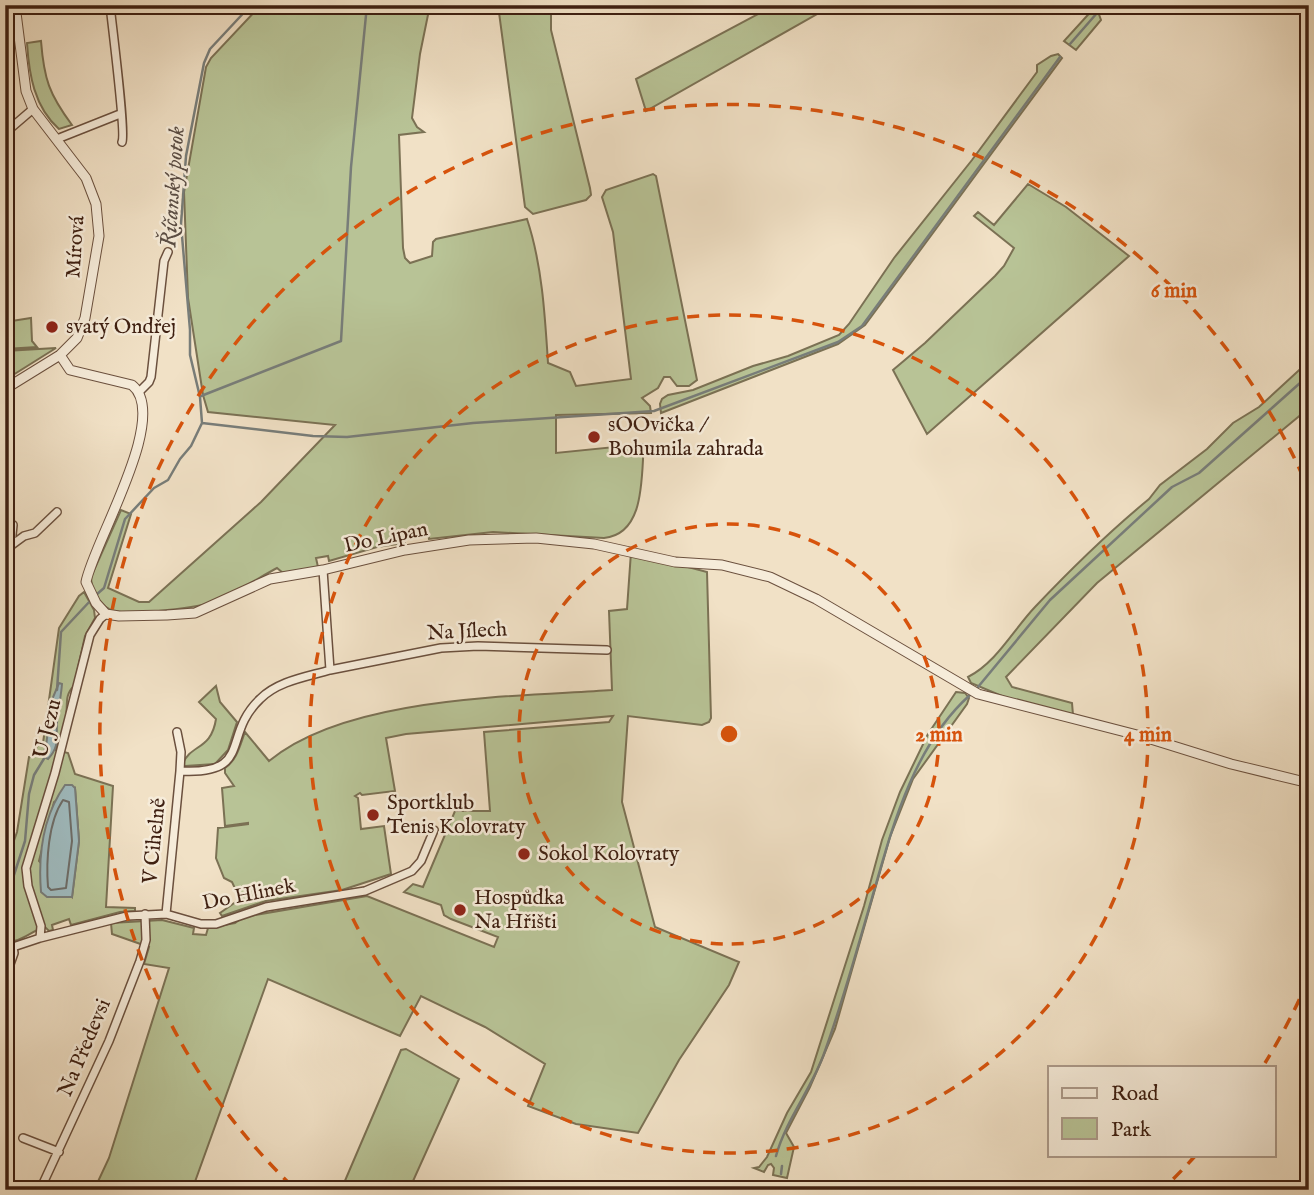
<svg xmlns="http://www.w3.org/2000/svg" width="1314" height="1195" font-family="'IM FELL English',serif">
<rect width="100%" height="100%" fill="#f1e1c6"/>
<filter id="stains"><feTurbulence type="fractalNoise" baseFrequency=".00286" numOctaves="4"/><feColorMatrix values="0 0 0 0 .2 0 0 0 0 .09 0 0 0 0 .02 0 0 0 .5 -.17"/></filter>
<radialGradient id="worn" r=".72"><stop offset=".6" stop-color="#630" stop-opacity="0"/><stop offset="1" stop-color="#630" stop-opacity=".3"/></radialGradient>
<path fill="#b8c396" stroke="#7b7154" stroke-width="2" fill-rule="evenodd" d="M261,5H430L420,54L412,118L417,127L424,132L399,135L403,248L405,258L410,263L432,256L433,242L436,239L527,219C542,264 545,315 548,363L570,372L576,386L631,379L613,232L602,197L606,190L653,174L656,176L697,380L689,386H677L670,377H664L658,388L642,398L650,406L651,413L556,415V453L644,444C641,475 646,534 604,538L493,532L429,539L428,532L405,534V543L377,547L329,561L328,556L316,558L318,567L283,573L277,568C255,580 233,594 210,603C194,608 122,617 109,609C99,604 91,588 91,577L121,510L131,514L108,588L139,602H149L261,502L335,425L208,412L203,395L188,298L184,192L206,67L211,58Z
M498,5H551V30L590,188L591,195L586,200L533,214L525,207Z
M775,5H833L646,111L636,79Z
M1096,6L1101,20L1076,50L1064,41Z
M41,41C44,79 49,94 72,125L59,129C34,107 29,74 27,43Z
M1058,54L1062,58L865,325L838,344L661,413L660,404L662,399L668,395L693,390L753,366L788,356L839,335L849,324L894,258L972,160L1037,72V65L1051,56Z
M1028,184L1066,207L1129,256L927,434L893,370L925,343L995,276L1004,266L1014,248L974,216L978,212L994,225Z
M31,318L32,341L37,347L5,349V322Z
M56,348L5,380V351Z
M1309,361V408L1097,583L1006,677L1012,687L1072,703L1073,715L1009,699L971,683L968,677C997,662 1013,630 1035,607C1070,570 1109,532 1149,499L1160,485L1207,449L1233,423L1259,407Z
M631,552L707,572L711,718L709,722L702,725L628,716L622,802L655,927L739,962L729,985L679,1060L638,1133L576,1124L528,1106L545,1064L485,1027L421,996L400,1036L268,979L192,1190H94L109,1158L169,968L144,964L149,947L112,934L111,923L162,920L194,928L193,934L206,935L208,928L235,923L243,917L367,896L494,947L498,937L451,919L444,915L441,905L404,892L413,884L423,887L455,811H490L484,732L609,722L613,716L406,734L386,738L395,791L362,795L360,793L355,796L358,798L361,829L384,826L391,874L342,890L266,901L222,916L220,913L240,899L232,882L224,878L216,858L218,828L248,824V823L225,826L222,788L234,786L225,773V768C237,760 240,745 245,732L269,761C347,696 513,697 612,690L609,611L627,609Z
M84,592L94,610L95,618L85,636L74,686C64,695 68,706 66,717C65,728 59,739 56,750L68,753L75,774L113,786L106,907L135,908V911L120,912L71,925L69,919L52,925L53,930L49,931L45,927C31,931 20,943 5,942V866L17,832L29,757H32L39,742L43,743L59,628L79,596ZM75,788L79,841L72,897L39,861L54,802Z
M216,686L220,702L237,722L228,750L215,764L185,766L182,765C191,743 211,751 216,719L199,702Z
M956,692L965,693L969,698L967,704L913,779L890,837L835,1029L810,1087L786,1133L794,1147L787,1178L773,1175L774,1168L771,1164L768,1165L764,1172L754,1168L759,1167L767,1157L787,1113L811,1072L864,906L882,840L900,792L928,734Z
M406,1049L459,1079L409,1190H341L401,1050Z"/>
<path fill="#9fbbbf" stroke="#787d79" stroke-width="2" d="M59,683L62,684C61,697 58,710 57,723C56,738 60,746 48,759L42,756L46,747L51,702Z
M65,785H72L75,788L79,841L72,897H47L41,892C38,855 43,816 65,785Z"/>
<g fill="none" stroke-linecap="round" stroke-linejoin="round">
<path stroke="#6e6d68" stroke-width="2" d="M63,800L69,802L72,841L66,888L51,890L48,887C46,862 48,822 63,800Z"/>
<path stroke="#787d79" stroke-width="2.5" d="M1070,44L1104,5
M201,396L341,341L351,167L367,5
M202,423L313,436L347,437L473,423L654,411L838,342L862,326L1060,57
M96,595L104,588L125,519L154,488L168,480L180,459L191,446L202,423L200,397L190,355V330L181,224L186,156L204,63L210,49L251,5
M978,687L1050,600L1172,487L1199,473L1309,375
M57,690L61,632L91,600
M5,919L13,878L25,841L29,794L34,775L45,757
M776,1156C786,1119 813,1087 825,1051C843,1001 857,949 872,898C892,828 913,746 970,695
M781,1174L782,1166
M774,1190L775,1189"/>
<g stroke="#6b503e" stroke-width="10">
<path id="minor" d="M110,5C112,25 126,133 122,142
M5,133L33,109
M57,139L120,114
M139,392L149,382L151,377L164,261L168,252
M11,545L13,525
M5,550L24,536L35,533L57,512
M330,670L441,648L478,646L607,650
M177,732L181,752L180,771
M166,914L180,771C254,775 221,736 260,699C278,681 306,677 330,670L323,570
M40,938L41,926L28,886L26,868L55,773L90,635L100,619L106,614
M5,947H13L40,938L127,916L166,914L201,924H216L266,907L365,891L412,871L421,861L434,830
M5,978L14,953L13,947
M23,1138L59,1152
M40,1190L109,1041L140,961L146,940L145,914"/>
</g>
<g stroke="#6b503e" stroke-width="11">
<path id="tertiary" d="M60,355L70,370L132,385C171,416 93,543 86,582L96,603L106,614L119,616L167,615L195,613L270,579L323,570L405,550L469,540L536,538L594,544L675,562L722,565L770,577L816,599L978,694L1141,736L1231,764L1309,783
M5,389L60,355L77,338L85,318L99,236L96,204L86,178L33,109L26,91L15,5"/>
</g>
<use href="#minor" stroke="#f6ecda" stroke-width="7"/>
<use href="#tertiary" stroke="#f6ecda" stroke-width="9"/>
</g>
<g fill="none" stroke="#d7530c" stroke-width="3.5" stroke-dasharray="12 9">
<circle cx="729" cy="734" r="210"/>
<circle cx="729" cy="734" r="419"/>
<path d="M1308 980A629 629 0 0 1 1265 1063M1196 1155A629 629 0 0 1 1166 1186M292 1186A629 629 0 1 1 1308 488"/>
</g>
<g fill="#8f2418" stroke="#f6ecda" stroke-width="2.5">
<circle cx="52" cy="327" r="7"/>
<circle cx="594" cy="437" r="7"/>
<circle cx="373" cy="815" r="7"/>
<circle cx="524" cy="854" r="7"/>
<circle cx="460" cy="910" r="7"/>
</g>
<g text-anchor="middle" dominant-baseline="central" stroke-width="5" stroke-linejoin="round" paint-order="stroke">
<g font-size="21" fill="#3e1f11" stroke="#f6ecda">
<text transform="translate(76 247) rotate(-86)">Mírová</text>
<text transform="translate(386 538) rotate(-12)">Do Lipan</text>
<text transform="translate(467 632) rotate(-3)">Na Jílech</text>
<text transform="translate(48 729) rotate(-76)">U Jezu</text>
<text transform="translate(155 841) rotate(-84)">V Cihelně</text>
<text transform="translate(249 895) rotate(-11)">Do Hlinek</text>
<text transform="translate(85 1048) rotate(-67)">Na Předevsi</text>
</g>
<g font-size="21" fill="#3e1f11" stroke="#f6ecda" text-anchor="start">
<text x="66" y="327">svatý Ondřej</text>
<text x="608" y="425">sOOvička /<tspan x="608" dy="24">Bohumila zahrada</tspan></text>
<text x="387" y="803">Sportklub<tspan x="387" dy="24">Tenis Kolovraty</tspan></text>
<text x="538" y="854">Sokol Kolovraty</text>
<text x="474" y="898">Hospůdka<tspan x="474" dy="24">Na Hřišti</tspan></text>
</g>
<g font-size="23" font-style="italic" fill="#5b4e45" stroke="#f6ecda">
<text transform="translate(173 187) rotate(-86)">Říčanský potok</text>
</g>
</g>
<circle cx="729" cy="734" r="10" fill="#d7530c" stroke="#f6ecda" stroke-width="3.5"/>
<g font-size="21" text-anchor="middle" font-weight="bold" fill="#d7530c" stroke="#f6ecda" stroke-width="5" stroke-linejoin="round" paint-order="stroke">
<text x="1174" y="297">6 min</text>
<text x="939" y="741">2 min</text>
<text x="1148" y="741">4 min</text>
</g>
<rect width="1314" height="1195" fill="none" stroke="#f1e1c6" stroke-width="28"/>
<rect x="7" y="7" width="1300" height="1181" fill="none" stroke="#3e1f11" stroke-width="3.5"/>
<rect x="14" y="14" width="1286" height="1167" fill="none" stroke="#3e1f11" stroke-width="2"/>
<rect x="1048" y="1066" width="228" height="91" fill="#f6ecda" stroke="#ac9a8a" stroke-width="2"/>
<rect x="1062" y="1088" width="35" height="10" fill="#f6ecda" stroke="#ac9a8a" stroke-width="2"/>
<text x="1111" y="1100" font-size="21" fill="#3e1f11">Road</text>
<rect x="1062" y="1118" width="35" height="21" fill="#b8c396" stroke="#ac9a8a" stroke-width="2"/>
<text x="1111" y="1136" font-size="21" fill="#3e1f11">Park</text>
<rect width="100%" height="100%" filter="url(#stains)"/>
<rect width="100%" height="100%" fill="url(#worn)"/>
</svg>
